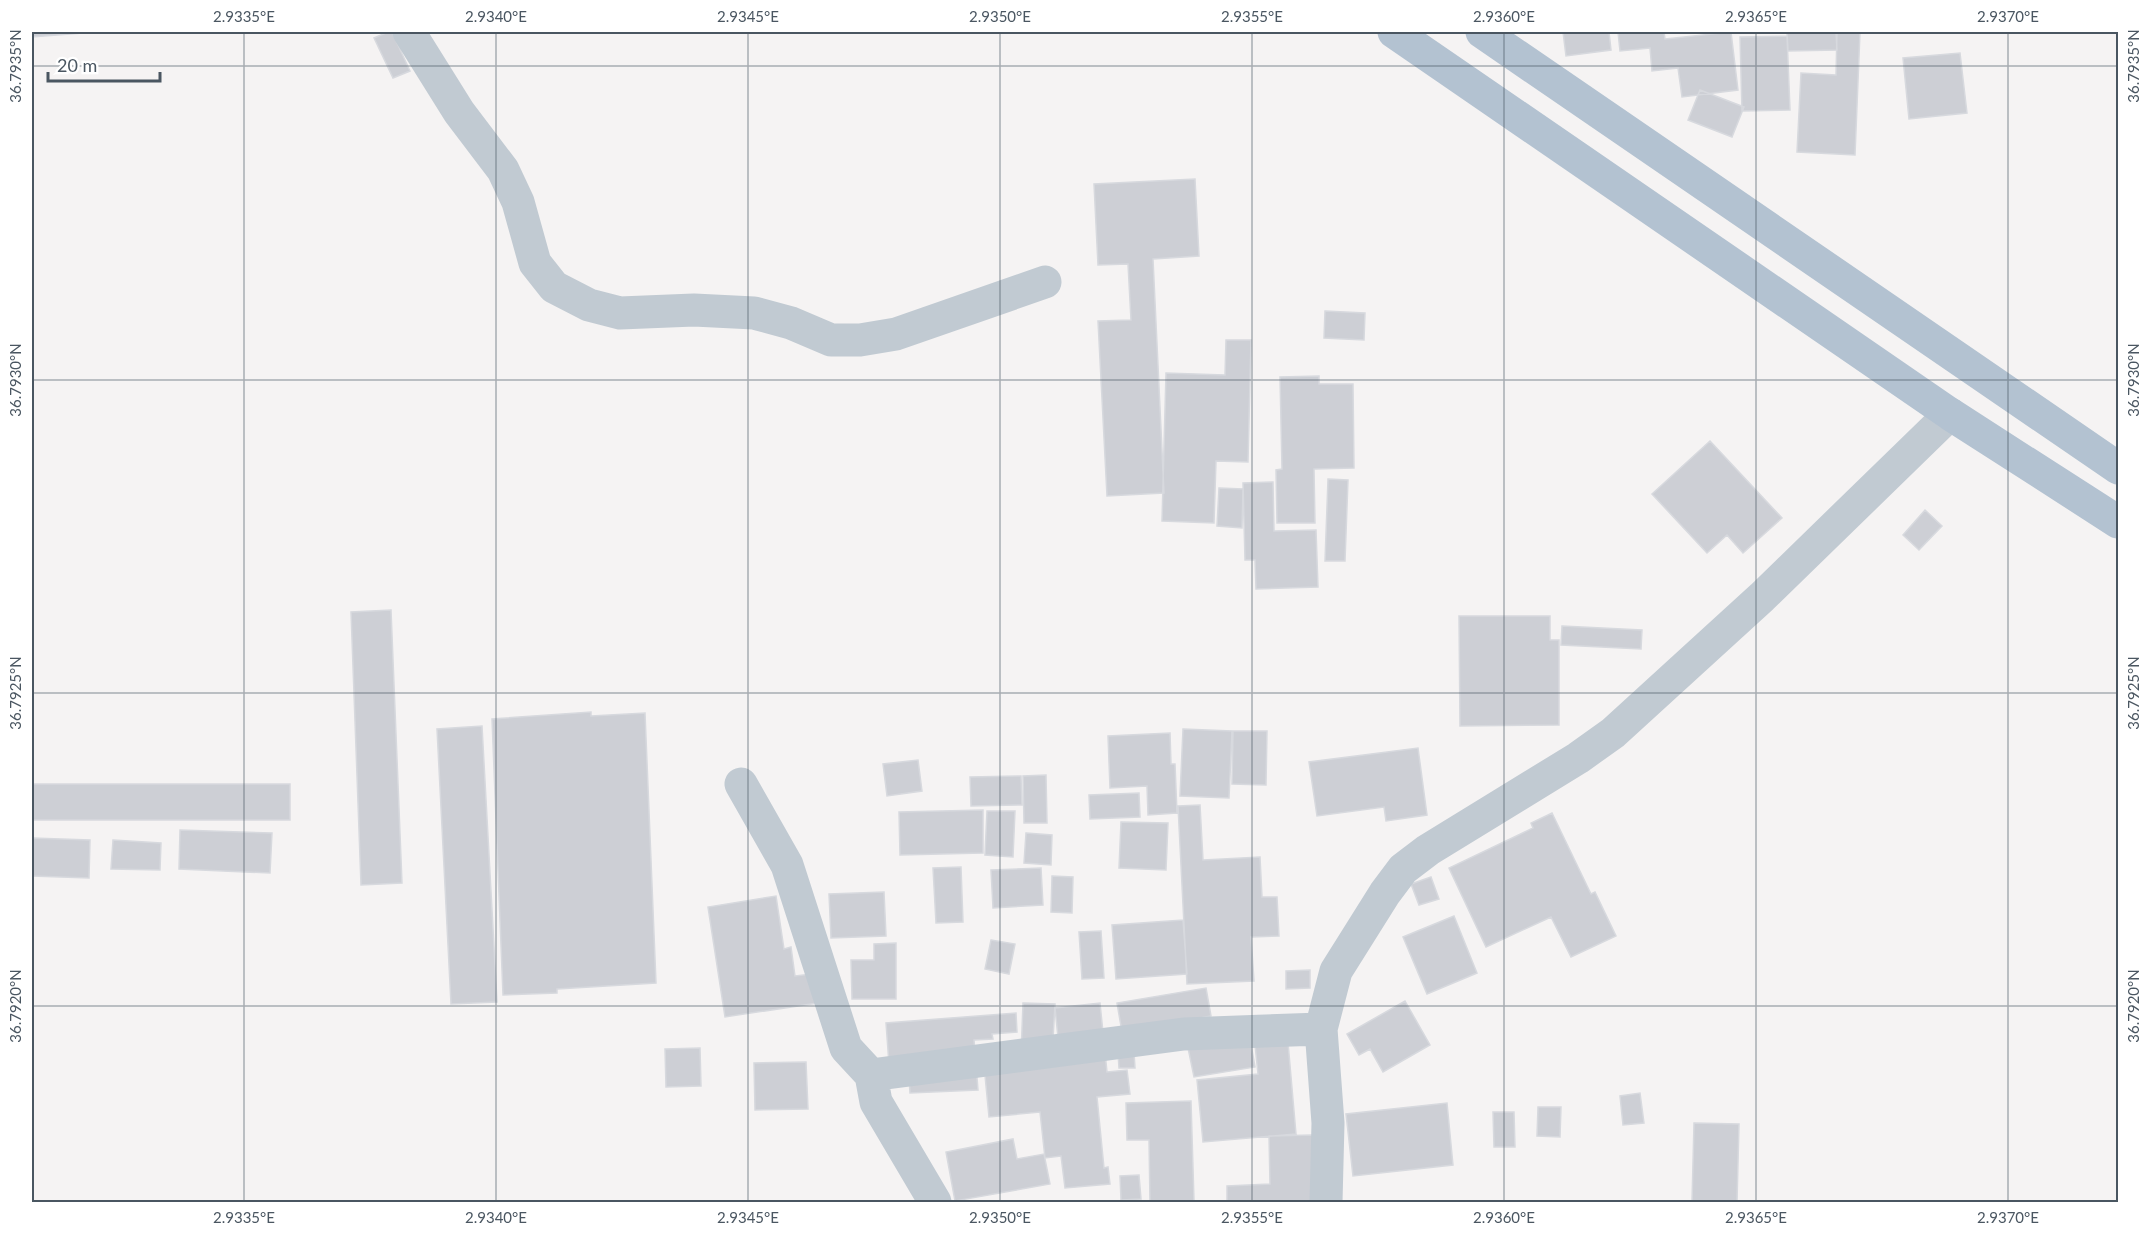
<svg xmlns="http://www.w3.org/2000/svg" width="2150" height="1234" font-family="Lato,sans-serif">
<rect width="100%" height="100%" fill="#f5f3f3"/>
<path fill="#cdcfd5" stroke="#d7d9de" stroke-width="1.5" d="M32,32H96L32,37Z
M388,32H392L410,71L393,78L374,38Z
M1563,32H1609L1611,50L1566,56Z
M1618,32H1664L1665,39L1731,32L1738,90L1682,97L1678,68L1652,71L1650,48L1620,51Z
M1787,32H1836L1837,50L1788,51Z
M1837,32H1860L1855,155L1797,152L1801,73L1836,75Z
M1787,36L1790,110L1742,111L1740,37Z
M1960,53L1967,113L1909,119L1903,58Z
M1700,90L1744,107L1732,137L1688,120Z
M1195,179L1199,256L1153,259L1164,493L1107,496L1098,321L1131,320L1128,264L1098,265L1094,184Z
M1325,311L1365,313L1364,340L1324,338Z
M1226,340H1251L1248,462L1216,461L1214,523L1162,521L1166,373L1225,375Z
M1319,376V384H1353L1354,468L1314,469L1315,523H1277L1276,470L1282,469L1280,377Z
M1710,441L1782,518L1743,553L1727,535L1707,553L1652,494Z
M1328,479L1348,480L1345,561H1325Z
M1273,482L1274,531L1316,530L1318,587L1256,589L1255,560H1245L1243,483Z
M1219,488L1243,489L1242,528L1217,526Z
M1925,510L1942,526L1919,550L1903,535Z
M391,610L402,883L361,885L351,612Z
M1459,616H1550V640H1559V725L1460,726Z
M1562,626L1642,630L1641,649L1561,645Z
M591,712V716L645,713L656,983L557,989V993L503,995L492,719Z
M482,726L497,1002L451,1004L437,729Z
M1183,729L1232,731L1229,798L1180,796Z
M1233,731H1267L1266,785L1232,784Z
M1170,733L1171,764H1175L1177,813L1148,815L1147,786L1110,788L1108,736Z
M1418,748L1427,815L1386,821L1384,807L1317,816L1309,762Z
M918,760L922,791L887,796L883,764Z
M1046,775L1047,823H1024L1023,776Z
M1021,776L1022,805L971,806L970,777Z
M32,784H290V820H32Z
M1139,793L1140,817L1090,819L1089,795Z
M1200,805L1203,860L1260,857L1262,897H1277L1279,936L1251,937L1254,981L1187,984L1178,806Z
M983,810V853L900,855L899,812Z
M987,811H1015L1013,857L985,855Z
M1552,813L1591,894L1595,892L1616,936L1571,957L1551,917L1486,947L1449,868L1533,828L1531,823Z
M1121,822L1168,823L1166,870L1119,868Z
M180,830L272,833L270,873L179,869Z
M1026,833L1052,835L1051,865L1024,863Z
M32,838L90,840L89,878L32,876Z
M113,840L161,843L160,870L111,869Z
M961,867L963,922L936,923L933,868Z
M1041,868L1043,905L993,908L991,870Z
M1052,876L1073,877L1072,913L1051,912Z
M1431,877L1439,899L1419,905L1411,884Z
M884,892L886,936L831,938L829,894Z
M776,896L784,949L791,947L795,976L820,973L824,1002L725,1017L708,907Z
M1454,916L1477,973L1427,994L1403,937Z
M1183,920L1187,974L1116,979L1112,925Z
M1101,931L1104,978L1082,979L1079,932Z
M991,940L1015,944L1009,974L985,969Z
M896,943V999H852L851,960H874V944Z
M1310,970V988L1286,989V971Z
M1206,988L1211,1016L1122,1032L1117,1003Z
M1405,1001L1430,1045L1383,1072L1370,1049L1359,1055L1347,1034Z
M1023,1003L1055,1004L1052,1056L1021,1055Z
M1100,1003L1107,1072L1127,1070L1130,1094L1097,1097L1104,1168L1108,1167L1110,1184L1065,1188L1061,1156L1045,1158L1040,1112L989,1117L984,1065L1060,1057L1055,1008Z
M1016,1013L1017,1032L992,1034L993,1039L974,1040L978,1090L910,1093L908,1063L889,1064L886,1023Z
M1287,1031L1296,1134L1203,1142L1197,1080L1258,1074L1254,1035Z
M1249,1033L1255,1067L1194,1077L1187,1043Z
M1133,1037L1135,1068H1119L1117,1038Z
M700,1048L701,1086L666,1087L665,1049Z
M806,1062L808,1109L755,1110L754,1063Z
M1640,1093L1644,1123L1623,1125L1620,1096Z
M1191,1101L1194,1201L1150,1202L1149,1140H1127L1126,1103Z
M1447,1103L1453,1165L1353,1176L1346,1114Z
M1538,1107H1561L1560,1137L1537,1136Z
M1493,1112H1514L1515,1147H1494Z
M1694,1123L1739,1124L1737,1202H1692Z
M1313,1135L1315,1202H1227V1186L1270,1184L1269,1136Z
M1013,1139L1017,1159L1044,1154L1050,1184L955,1201L946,1152Z
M1139,1175L1141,1199L1121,1200L1120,1176Z"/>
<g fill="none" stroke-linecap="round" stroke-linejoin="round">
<path stroke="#c1cad2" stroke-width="33" d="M409,32L459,112L503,170L518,202L535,263L554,287L589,305L620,313L694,310L754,313L791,323L831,340H860L896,334L1045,282
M741,784L787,865L846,1048L871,1075L876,1102L935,1202
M871,1075L1184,1034L1321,1029
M1326,1202L1328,1123L1321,1029L1336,971L1385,893L1403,869L1428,850L1578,758L1613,733L1762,597L1950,414"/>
<path stroke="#b3c2d1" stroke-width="33" d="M1394,32L1950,414L2118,522
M1482,32L2118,468"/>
</g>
<path fill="none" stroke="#4a5661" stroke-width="1.5" stroke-opacity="0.45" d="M244,32V1202M496,32V1202M748,32V1202M1000,32V1202M1252,32V1202M1504,32V1202M1756,32V1202M2008,32V1202M32,66H2118M32,380H2118M32,693H2118M32,1006H2118"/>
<rect width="2150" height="1234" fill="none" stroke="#ffffff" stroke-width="66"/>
<path d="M48 72v9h112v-9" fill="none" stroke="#4a5661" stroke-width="3"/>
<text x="57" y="72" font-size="18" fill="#4a5661" stroke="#ffffff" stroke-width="4.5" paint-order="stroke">20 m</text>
<rect x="33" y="33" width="2084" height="1168" fill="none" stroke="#4a5661" stroke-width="2"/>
<g font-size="15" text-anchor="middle" fill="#4a5661">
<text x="244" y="22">2.9335°E</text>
<text x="496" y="22">2.9340°E</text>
<text x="748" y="22">2.9345°E</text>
<text x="1000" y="22">2.9350°E</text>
<text x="1252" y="22">2.9355°E</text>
<text x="1504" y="22">2.9360°E</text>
<text x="1756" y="22">2.9365°E</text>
<text x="2008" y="22">2.9370°E</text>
<text transform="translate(16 66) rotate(-90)" y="5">36.7935°N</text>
<text transform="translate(2134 66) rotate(-90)" y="5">36.7935°N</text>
<text transform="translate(16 380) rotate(-90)" y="5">36.7930°N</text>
<text transform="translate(2134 380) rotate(-90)" y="5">36.7930°N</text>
<text transform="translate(16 693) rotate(-90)" y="5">36.7925°N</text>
<text transform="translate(2134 693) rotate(-90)" y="5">36.7925°N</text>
<text transform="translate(16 1006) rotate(-90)" y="5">36.7920°N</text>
<text transform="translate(2134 1006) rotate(-90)" y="5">36.7920°N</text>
<text x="244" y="1223">2.9335°E</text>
<text x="496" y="1223">2.9340°E</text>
<text x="748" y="1223">2.9345°E</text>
<text x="1000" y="1223">2.9350°E</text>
<text x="1252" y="1223">2.9355°E</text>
<text x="1504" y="1223">2.9360°E</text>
<text x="1756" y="1223">2.9365°E</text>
<text x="2008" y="1223">2.9370°E</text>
</g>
</svg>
